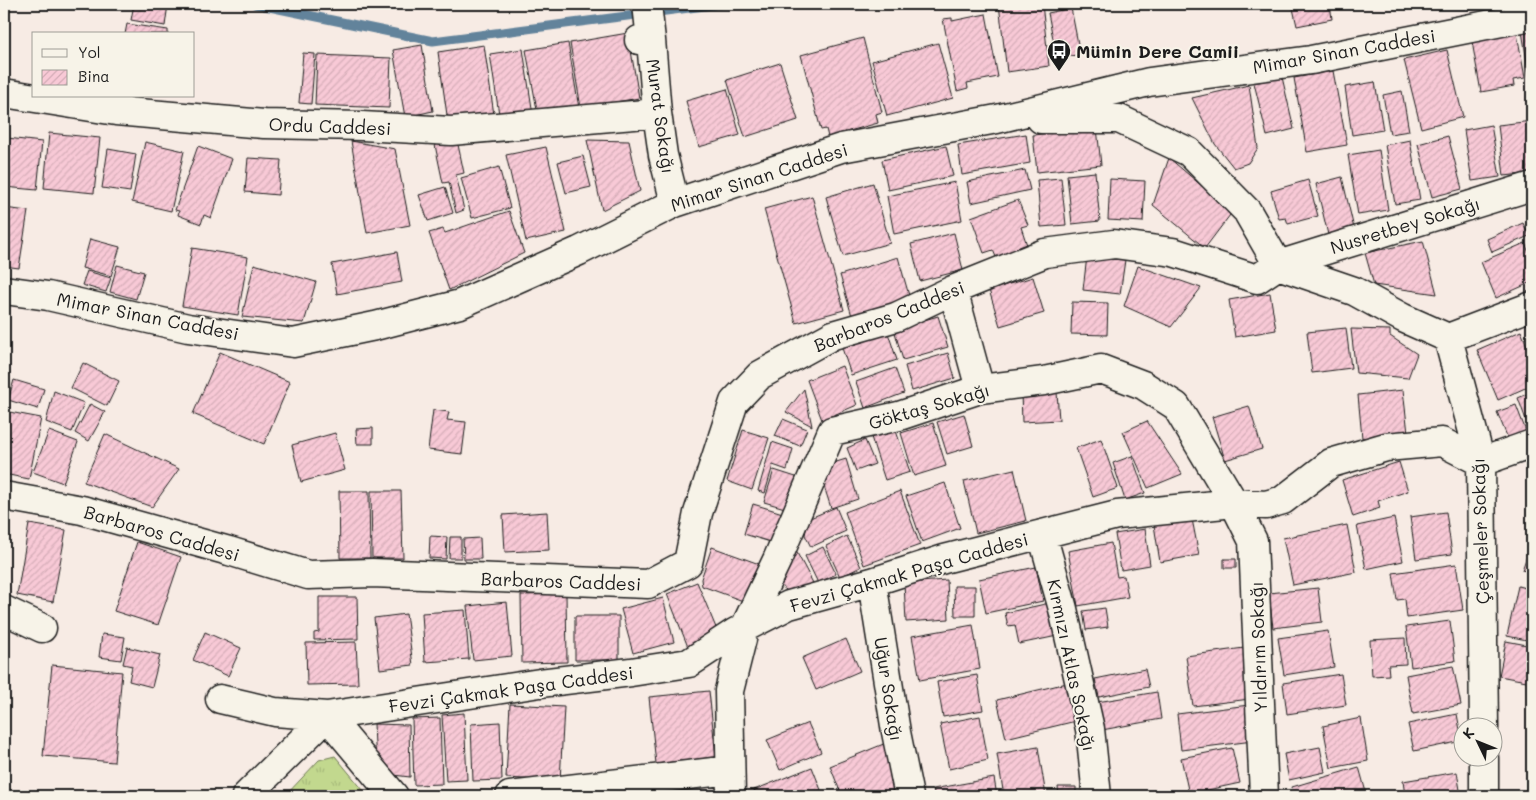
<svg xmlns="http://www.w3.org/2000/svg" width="1536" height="800" font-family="Mali,sans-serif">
<defs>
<pattern id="grass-tufts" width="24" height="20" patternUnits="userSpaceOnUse" patternTransform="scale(1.25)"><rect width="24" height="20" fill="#c2d88e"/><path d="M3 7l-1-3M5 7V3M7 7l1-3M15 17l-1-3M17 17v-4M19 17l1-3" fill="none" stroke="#a6b97a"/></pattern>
<pattern id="building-hatch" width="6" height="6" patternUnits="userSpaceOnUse" patternTransform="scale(1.25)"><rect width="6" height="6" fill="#f8c9d6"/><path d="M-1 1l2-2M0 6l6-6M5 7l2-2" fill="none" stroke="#d4acb7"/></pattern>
</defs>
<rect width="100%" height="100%" fill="#f7ebe4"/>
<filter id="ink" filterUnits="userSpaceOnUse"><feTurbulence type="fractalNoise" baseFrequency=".02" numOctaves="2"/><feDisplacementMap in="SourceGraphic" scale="10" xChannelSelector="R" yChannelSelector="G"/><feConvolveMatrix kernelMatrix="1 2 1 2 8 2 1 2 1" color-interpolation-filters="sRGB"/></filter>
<g filter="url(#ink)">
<path fill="url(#grass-tufts)" stroke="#6f7a55" d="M335,756L368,796H285L319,760Z"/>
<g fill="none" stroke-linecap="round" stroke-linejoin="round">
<path stroke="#62839b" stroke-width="9" d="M255,4L433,41L720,4"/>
</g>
<path fill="url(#building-hatch)" stroke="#1c1c1c" d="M134,4H168L165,26L131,20Z
M999,4H1042L1049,66L1007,72Z
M1243,4H1262L1261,7Z
M1292,4H1330L1332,19L1297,26Z
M1071,8L1080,54L1057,59L1048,13Z
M986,14L998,77L967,83L968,88L957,91L943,19L952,18V21Z
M127,24L168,30V34H125Z
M1516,28L1525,78L1513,80L1514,86L1481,92L1471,36Z
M1532,29V93L1522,31Z
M628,33L639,98L581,108L570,43Z
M863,38L882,112L876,114L878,123L828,137L826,129L821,130L801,55Z
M568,43L579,108L538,115L526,50Z
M938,43L953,98L887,116L872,61Z
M422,45L433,111L405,117L393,50Z
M484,45L494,115L448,122L438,52Z
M523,49L533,115L500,121L490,54Z
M1447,50L1463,117L1421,128L1404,60Z
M303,53L315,54L311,104L299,103Z
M317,55L391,58L389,108L315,105Z
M780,63L798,120L745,137L727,80Z
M1333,71L1347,145L1307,152L1294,78Z
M1282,77L1294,129L1267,136L1254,83Z
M1375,82L1383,130L1352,135L1345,87Z
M1249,85L1258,148L1248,163L1234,168L1215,144L1192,98Z
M727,89L740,135L699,147L686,101Z
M1402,91L1409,131L1390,134L1383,95Z
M4,116L9,117L6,131H4Z
M1532,121V173L1504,176L1498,125Z
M1491,125L1500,177L1472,181L1464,130Z
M1097,128L1101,165L1037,172L1033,135Z
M49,133L100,138L94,193L44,188Z
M1026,134L1030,163L962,175L958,145Z
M1448,136L1462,189L1432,197L1418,144Z
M7,138L42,142L37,190L4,187V166Z
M457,140L464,173L456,175L464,210L456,213L449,182L443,183L435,145Z
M587,140L629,141L640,191L602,210Z
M1410,140L1420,200L1395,204L1385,145Z
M351,141L395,149L410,225L367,233Z
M145,142L184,151L171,211L132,202Z
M198,146L232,159L211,218L204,215L201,224L178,215L179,211L175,210Z
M946,146L953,176L888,190L882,160Z
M546,147L566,232L526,241L506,155Z
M108,149L136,154L130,192L102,188Z
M1379,150L1388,210L1358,215L1348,155Z
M583,156L591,187L566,193L558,162Z
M248,158L281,160L278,195L245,192Z
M1169,158L1223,204L1230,215L1205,248L1153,205Z
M499,167L510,208L472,218L461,178Z
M1025,170L1030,190L971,203L967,182Z
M1095,172L1100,221L1072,224L1067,175Z
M1342,177L1355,233L1329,239L1316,184Z
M1061,178L1066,225L1041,227L1037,180Z
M1110,179L1145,181L1143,222L1108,220Z
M1308,180L1318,216L1288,224L1286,218L1279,219L1271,191Z
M955,182L962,220L894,234L887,196Z
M873,183L890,243L843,256L826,197Z
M445,187L453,213L428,221L419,195Z
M812,196L844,310L796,323L764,209Z
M1018,200L1028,225L1021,227L1027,245L996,257L993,250L984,253L971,217Z
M4,208L28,211L19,268L4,266Z
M509,211L524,253L449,290L429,233L443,229L445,233Z
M1523,223L1529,236L1492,252L1487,239Z
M954,233L963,270L920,281L911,244Z
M90,239L120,247L111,276L82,268Z
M1423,241L1437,294L1374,285L1365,253Z
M1525,243L1532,260V282L1496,298L1481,262Z
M192,248L248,257L238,315L182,306Z
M397,252L402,282L337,294L332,264Z
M1087,256L1125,260L1120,294L1083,290Z
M898,257L910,299L852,316L840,275Z
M254,264L316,282L304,323L242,317Z
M117,265L144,272L136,299L110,292Z
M1138,266L1201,288L1171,327L1124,306Z
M87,271L111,278L106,292L82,285Z
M1033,277L1044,313L1000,326L989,290Z
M1270,293L1276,330L1235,337L1229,300Z
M1072,302L1108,303L1107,335L1071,334Z
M938,316L948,347L903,360L894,329Z
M886,327L897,360L851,375L840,342Z
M1346,328L1351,368L1312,373L1307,332Z
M1351,329L1390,330V336L1417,354L1408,378L1356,373Z
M1521,331L1532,358V385L1498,400L1477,350Z
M220,352L290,382L264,444L193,414Z
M948,353L955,378L912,391L905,366Z
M83,363L119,381L107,406L71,388Z
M842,366L857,405L822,420L807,380Z
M895,368L904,393L865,408L856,382Z
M14,380L44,389L38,409L8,400Z
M804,389L812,426L786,412Z
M1403,390L1408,433L1362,438L1358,395Z
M54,391L84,403L72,432L46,422Z
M1057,392L1059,420L1022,422L1021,393Z
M1532,392V427L1529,428L1518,398Z
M90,404L105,412L89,441L75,433Z
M1516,405L1527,434L1509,441L1497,412Z
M1249,406L1262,449L1225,460L1212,417Z
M433,410L449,412L447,420L466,422L462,454L428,450Z
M4,411L41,418L29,479L4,474Z
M964,414L973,446L947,454L937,422Z
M783,419L807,429L800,446L775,436Z
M1147,421L1182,474L1148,488L1123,432Z
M933,423L946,466L914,476L901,433Z
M373,428V444H357L356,429Z
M895,428L910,472L885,480L871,437Z
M743,430L769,438L752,490L727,481Z
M49,431L78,442L63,483L33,472Z
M335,433L345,470L301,482L292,445Z
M105,434L179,469L152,507L84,482Z
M1101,439L1118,488L1093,497L1076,448Z
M865,440L875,464L856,471L847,448Z
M772,442L793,449L787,470L773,465L765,493L758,491Z
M1132,456L1145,493L1125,500L1113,463Z
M846,459L858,499L831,508L823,483L824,466Z
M1399,462L1408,491L1378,501L1380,508L1353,517L1342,480Z
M1014,469L1026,521L976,533L964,481Z
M774,470L802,479L792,510L764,502Z
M945,483L960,528L922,542L906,496Z
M339,491H369L370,558H340Z
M371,491H401L403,558H372Z
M900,491L920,545L864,565L845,512Z
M753,504L786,514L777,544L744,534Z
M836,507L846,531L811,547L805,535L808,519Z
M547,512L549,550L505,552L503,515Z
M1446,512L1452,554L1416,559L1410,517Z
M1394,518L1403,561L1366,569L1357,526Z
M1192,519L1199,555L1160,562L1154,525Z
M29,524L66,530L53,602L17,595Z
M1347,525L1356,572L1293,585L1283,538Z
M1145,529L1150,565L1121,570L1115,534Z
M430,536L447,537L446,559L429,558Z
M847,536L861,567L840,577L826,546Z
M450,537H461V558H449Z
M480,538L481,559H464L463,539Z
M137,542L181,557L158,625L114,611Z
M1532,542V573L1522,570Z
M1111,543L1117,577L1124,576L1128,597L1078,606L1068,551Z
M712,547L762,565L746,602L702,586L701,579Z
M823,547L836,574L818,583L805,556Z
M796,551L813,583L790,593L781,586Z
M1224,559H1236V568H1224Z
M1456,564L1463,610L1407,618L1405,599L1397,600L1393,573Z
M1036,567L1043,601L986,613L979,579Z
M947,580L949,619L906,622L904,583Z
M697,582L719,635L688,647L667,594Z
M954,586H975V616H955Z
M1518,586L1532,590V641L1507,636Z
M1318,588L1322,622L1273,628L1269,593Z
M566,594L567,662L522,663L521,595Z
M319,597H357L358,639L314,640V633L319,632Z
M663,598L674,642L633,653L621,609Z
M507,602L512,656L473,660L467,606Z
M1054,602L1062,635L1019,644L1015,625L1008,626L1005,613Z
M1105,608L1108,627L1086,630L1083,611Z
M465,610L469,659L425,662L422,613Z
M406,614L413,665L380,669L374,618Z
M575,616H619V660H575Z
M1450,621L1455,661L1411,667L1406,627Z
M973,625L980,669L920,680L912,636Z
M1328,631L1334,667L1284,675L1278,638Z
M205,632L241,648L228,676L193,660Z
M102,634L125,637L121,660L99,657Z
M1405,638L1406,664L1388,665L1389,675L1372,676L1370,640Z
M846,639L860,671L816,690L802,658Z
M1506,641L1532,646V682L1499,676Z
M356,642L358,684L307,685L306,643Z
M127,647L160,655L152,687L129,681L132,666L123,664Z
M1244,648L1250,699L1193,706L1186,656Z
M52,665L122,672L114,762L43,756Z
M1453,666L1461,705L1413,714L1406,675Z
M1145,669L1149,687L1099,697L1095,679Z
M1341,674L1346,705L1287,714L1283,683Z
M977,675L983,710L943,717L937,682Z
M1071,682L1080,720L1006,738L997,700Z
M709,691L716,757L656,764L649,697Z
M1157,692L1161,719L1102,730L1097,702Z
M510,704L564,707L560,781L506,778Z
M1249,705L1253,741L1181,750L1177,714Z
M464,713L467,780L446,781L442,715Z
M1457,714L1462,741L1414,751L1408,724Z
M980,716L988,760L949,769L940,724Z
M440,718L442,784L414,785L412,719Z
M1361,718L1368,761L1331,768L1323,726Z
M500,722L502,780L473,781L471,724Z
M808,723L821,752L780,770L767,740Z
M374,724L409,725L410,777L385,774L376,766Z
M886,743L893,760L888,762L899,788L879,796H842L830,766Z
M1038,747L1046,796H1004L997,754Z
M1320,747L1325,772L1289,780L1284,754Z
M1232,748L1240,783L1189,794L1181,758Z
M812,767L821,790L805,796H757L754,790Z
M1359,767L1367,796H1294L1292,787Z
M1457,772L1461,796H1405L1403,781Z
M994,778L997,796H935L933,789Z
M1058,787H1076V796H1059Z"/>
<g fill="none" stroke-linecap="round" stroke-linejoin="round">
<g stroke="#1c1c1c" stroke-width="31">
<path id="minor" d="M647,4L651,40
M639,40H651L657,113L663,155L675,203
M4,93L116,111L264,124L362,126L451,131L657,113
M1041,119H1119L1189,152L1247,211L1278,265
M1278,265L1354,291L1403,318L1448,338L1532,306
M4,290L48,296L188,328L293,343L375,326L460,304L579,251L675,203L841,148L997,119L1149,82L1311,60L1532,16
M953,290L980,389
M1448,338L1481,462L1484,728
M4,496L82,510L229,551L308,575L372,573L648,584L688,563L698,513L734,402L760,375L833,335L896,317L953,290L1045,253L1114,244L1173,252L1257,279L1278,265L1532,186
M1042,534L1063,609L1090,729L1097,796
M872,582L896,732L909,796
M4,610L42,628
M220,699L275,712L327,716L540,683L631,672L689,663L736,632L789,605L872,582L944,559L1117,515L1234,503L1266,505L1283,500L1331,463L1386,447L1442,442L1481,462L1532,444
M1484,758V796
M246,796L327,716L394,796
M510,796L730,770
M731,796L729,691L745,627L777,560L832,431L899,416L980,389L1044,381L1101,369L1143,385L1176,406L1234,503L1253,541L1264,796"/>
</g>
<use href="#minor" stroke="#f7f3e8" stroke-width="28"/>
</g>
</g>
<defs>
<g id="bus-pin" transform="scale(1.25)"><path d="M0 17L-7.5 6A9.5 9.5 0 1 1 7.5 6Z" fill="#1c1c1c" stroke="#f7f3e8"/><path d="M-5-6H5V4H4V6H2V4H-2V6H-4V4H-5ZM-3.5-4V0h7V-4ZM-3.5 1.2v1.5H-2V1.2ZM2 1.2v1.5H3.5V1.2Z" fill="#fff"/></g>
</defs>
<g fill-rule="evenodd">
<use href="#bus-pin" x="1059" y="51"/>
</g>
<g text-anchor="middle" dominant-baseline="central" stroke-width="4" stroke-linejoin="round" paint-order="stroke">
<g font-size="18" font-weight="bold" fill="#1c1c1c" stroke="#f7f3e8" text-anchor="start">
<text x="1076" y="51">Mümin Dere Camii</text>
</g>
<g font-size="18" fill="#1c1c1c" stroke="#f7f3e8">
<text transform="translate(1344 51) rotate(-10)">Mimar Sinan Caddesi</text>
<text transform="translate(661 116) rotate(82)">Murat Sokağı</text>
<text transform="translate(330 126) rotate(2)">Ordu Caddesi</text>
<text transform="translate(759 177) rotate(-18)">Mimar Sinan Caddesi</text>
<text transform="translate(1405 225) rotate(-17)">Nusretbey Sokağı</text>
<text transform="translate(148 316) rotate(11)">Mimar Sinan Caddesi</text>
<text transform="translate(889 316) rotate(-22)">Barbaros Caddesi</text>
<text transform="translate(929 406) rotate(-16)">Göktaş Sokağı</text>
<text transform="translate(1480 531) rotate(-92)">Çeşmeler Sokağı</text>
<text transform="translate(162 533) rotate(16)">Barbaros Caddesi</text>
<text transform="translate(909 572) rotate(-16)">Fevzi Çakmak Paşa Caddesi</text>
<text transform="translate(561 581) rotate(2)">Barbaros Caddesi</text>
<text transform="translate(1258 647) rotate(-92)">Yıldırım Sokağı</text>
<text transform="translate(1072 665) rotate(78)">Kırmızı Atlas Sokağı</text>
<text transform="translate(511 689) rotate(-8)">Fevzi Çakmak Paşa Caddesi</text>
<text transform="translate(889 689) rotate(81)">Uğur Sokağı</text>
</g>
</g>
<rect width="1536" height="800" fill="none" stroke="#f7f3e8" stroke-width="20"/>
<rect x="10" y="10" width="1516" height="780" fill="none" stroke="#1c1c1c" stroke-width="2" filter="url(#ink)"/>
<rect x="32" y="32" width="162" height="65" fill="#f7f3e8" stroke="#9f9d96"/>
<rect x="42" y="49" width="25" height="8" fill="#f7f3e8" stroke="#9f9d96"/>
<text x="78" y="58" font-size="15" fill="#1c1c1c">Yol</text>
<rect x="42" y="70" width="25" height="15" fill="url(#building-hatch)" stroke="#9f9d96"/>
<text x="78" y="82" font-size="15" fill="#1c1c1c">Bina</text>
<g transform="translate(1478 742) rotate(313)"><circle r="24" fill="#f7f3e8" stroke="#9f9d96"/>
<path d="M0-4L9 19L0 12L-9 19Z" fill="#1c1c1c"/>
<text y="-8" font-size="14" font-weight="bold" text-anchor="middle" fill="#1c1c1c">K</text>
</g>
</svg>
